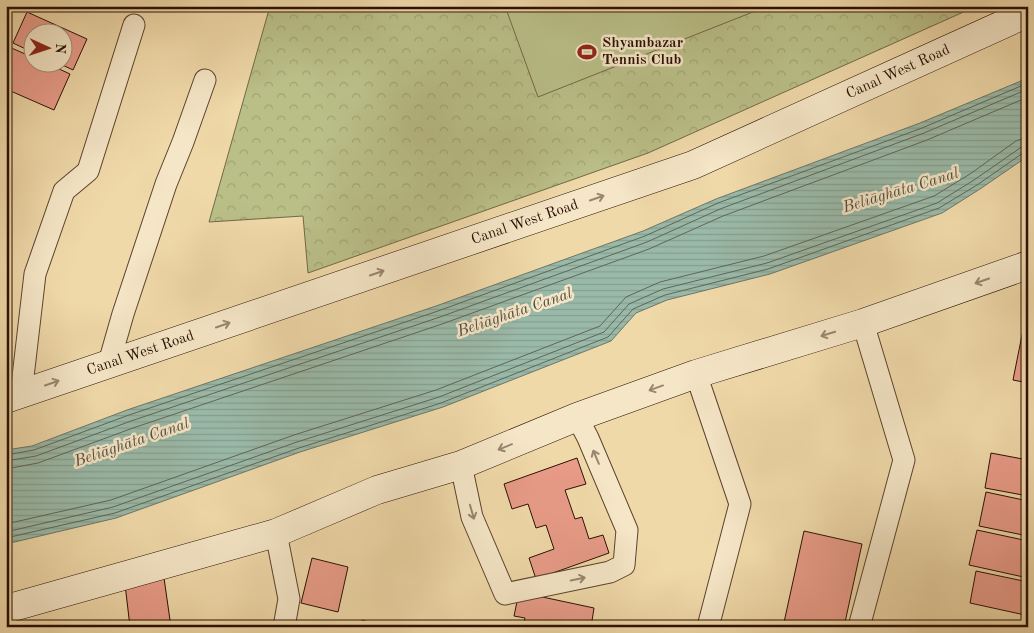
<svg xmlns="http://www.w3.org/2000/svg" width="1034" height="633" font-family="'Old Standard TT',serif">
<defs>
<pattern id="park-crowns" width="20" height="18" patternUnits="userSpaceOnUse" patternTransform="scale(1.25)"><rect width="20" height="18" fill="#babf88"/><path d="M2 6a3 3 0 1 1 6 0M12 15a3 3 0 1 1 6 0" fill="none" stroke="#a0a374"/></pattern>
<pattern id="water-rules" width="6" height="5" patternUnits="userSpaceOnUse" patternTransform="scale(1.25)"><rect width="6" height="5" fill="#9abaa9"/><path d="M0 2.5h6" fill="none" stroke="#859f90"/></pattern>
</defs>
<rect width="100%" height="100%" fill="#f0d9a9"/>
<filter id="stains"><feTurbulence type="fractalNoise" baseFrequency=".004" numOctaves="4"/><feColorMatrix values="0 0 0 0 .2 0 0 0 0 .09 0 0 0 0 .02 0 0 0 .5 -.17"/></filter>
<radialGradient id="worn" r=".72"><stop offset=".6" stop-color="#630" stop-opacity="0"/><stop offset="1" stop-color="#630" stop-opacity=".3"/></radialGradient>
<path fill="url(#park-crowns)" stroke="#726846" d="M270,6H977L648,153L308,273L303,216L209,222Z"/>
<path fill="#babf88" stroke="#726846" d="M505,6H768L538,97Z"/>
<path fill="url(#water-rules)" stroke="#6d7667" d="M1028,78V156L980,189L942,213L770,274L667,300L636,313L611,341L443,407L300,452L116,518L6,544V450L32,446L127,410L436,306L643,231L716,199L920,123Z"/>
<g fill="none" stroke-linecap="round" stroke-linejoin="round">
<path stroke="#626556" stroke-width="1" d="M6,455L34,450L129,415L438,311L645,236L718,203L922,128L1028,83
M6,461L36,456L131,421L440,317L647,242L720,209L924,133L1028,89
M6,469L38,463L133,428L442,324L649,249L723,216L927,140L1028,97
M6,524L111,500L294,435L436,390L600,326L626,297L660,282L764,256L934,196L970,174L1016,141L1021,139L1028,138
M6,532L113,507L297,442L439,397L604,332L629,304L663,289L767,263L937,203L974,180L1020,148L1028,146
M6,538L115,513L299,448L441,403L608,337L633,309L665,295L768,269L939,208L977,185L1023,153L1028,152"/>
</g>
<path fill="#e99c89" stroke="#291004" d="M27,12L87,39L73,70L56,62H62V32H32V52L13,43Z
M7,46L32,57V62H44L70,74L54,110L6,89Z
M1028,305V383L1013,380Z
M991,453L1028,460V496L985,488Z
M577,458L586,484L565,490L575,519L582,517L589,539L603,535L609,553L536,579L529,558L554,549L546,525L536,528L528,504L512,509L504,484Z
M986,492L1028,501V536L979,526Z
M977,530L1028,541V578L969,565Z
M804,531L862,544L844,627H783Z
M312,558L348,567L338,612L301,603Z
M976,571L1028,582V603L1025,615L970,603Z
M164,578L171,627H130L125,584Z
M519,592L594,608L591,627H523L525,618L514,616Z
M362,620L386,627H360Z"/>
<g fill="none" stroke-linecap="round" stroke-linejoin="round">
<g stroke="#5b422d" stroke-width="23">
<path id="minor" d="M109,363L123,314L166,184L183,142L205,80
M696,374L740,504L708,627
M21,394L35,274L64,191L88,171L134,25
M461,465L472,517L505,594L610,572L624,565L627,530L588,438L577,417
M276,533L289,599L284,627
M859,627L904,460L863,323"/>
</g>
<g stroke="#291004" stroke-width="29">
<g id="secondary">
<path id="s1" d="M6,399L693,165L1028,13"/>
<path d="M6,609L276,533L377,490L461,465L577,417L696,374L863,323L1028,265"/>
</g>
</g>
<use href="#minor" stroke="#f5e6c7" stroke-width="21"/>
<use href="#secondary" stroke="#f5e6c7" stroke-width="28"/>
</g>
<defs><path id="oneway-shaft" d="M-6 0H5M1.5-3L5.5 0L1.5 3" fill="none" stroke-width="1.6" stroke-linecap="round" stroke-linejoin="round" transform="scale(1.25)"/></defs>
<g stroke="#99866f">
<use href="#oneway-shaft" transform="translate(597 198) rotate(-19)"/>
<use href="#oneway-shaft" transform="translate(377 273) rotate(-19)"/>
<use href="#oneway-shaft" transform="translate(982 281) rotate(161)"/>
<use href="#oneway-shaft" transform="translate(223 325) rotate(-19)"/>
<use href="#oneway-shaft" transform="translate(828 334) rotate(163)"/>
<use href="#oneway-shaft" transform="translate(52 383) rotate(-19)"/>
<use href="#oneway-shaft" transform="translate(656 388) rotate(160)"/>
<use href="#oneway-shaft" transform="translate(505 447) rotate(158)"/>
<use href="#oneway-shaft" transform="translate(596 457) rotate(-113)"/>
<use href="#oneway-shaft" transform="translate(472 512) rotate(74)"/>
<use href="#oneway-shaft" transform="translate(578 579) rotate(-12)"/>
</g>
<defs>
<g id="stadium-bare" transform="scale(1.5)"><path d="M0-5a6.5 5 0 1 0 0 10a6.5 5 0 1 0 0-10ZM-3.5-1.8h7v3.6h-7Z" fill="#8f2418" stroke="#f5e6c7" stroke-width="2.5" paint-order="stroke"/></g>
</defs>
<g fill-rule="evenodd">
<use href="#stadium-bare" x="587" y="52"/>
</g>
<g text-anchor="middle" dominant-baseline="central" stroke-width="5" stroke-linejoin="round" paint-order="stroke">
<g font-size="15" font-weight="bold" fill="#291004" stroke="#f5e6c7" text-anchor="start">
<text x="602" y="43">Shyambazar<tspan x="602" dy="17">Tennis Club</tspan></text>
</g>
<g font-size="15" fill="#291004" stroke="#f5e6c7">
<text stroke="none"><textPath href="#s1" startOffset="951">Canal West Road</textPath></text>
<text stroke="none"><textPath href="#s1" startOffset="548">Canal West Road</textPath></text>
<text stroke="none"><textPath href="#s1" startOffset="142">Canal West Road</textPath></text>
</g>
<g font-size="16" font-style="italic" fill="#514c3e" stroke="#f5e6c7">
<text transform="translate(901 191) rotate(-17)">Beliāghāta Canal</text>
<text transform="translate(515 313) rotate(-19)">Beliāghāta Canal</text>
<text transform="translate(132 443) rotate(-19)">Beliāghāta Canal</text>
</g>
</g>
<rect width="1034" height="633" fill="none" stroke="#f0d9a9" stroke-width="25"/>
<rect x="8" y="8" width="1019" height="618" fill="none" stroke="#291004" stroke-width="2.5"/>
<rect x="12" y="12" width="1009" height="608" fill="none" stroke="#291004"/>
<g transform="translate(48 48) rotate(93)"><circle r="24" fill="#f5e6c7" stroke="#a39079"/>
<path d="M0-4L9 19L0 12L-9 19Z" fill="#8f2418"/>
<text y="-8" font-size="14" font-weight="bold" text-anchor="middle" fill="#291004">N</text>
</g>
<rect width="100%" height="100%" filter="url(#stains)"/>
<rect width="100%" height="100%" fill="url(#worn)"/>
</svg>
